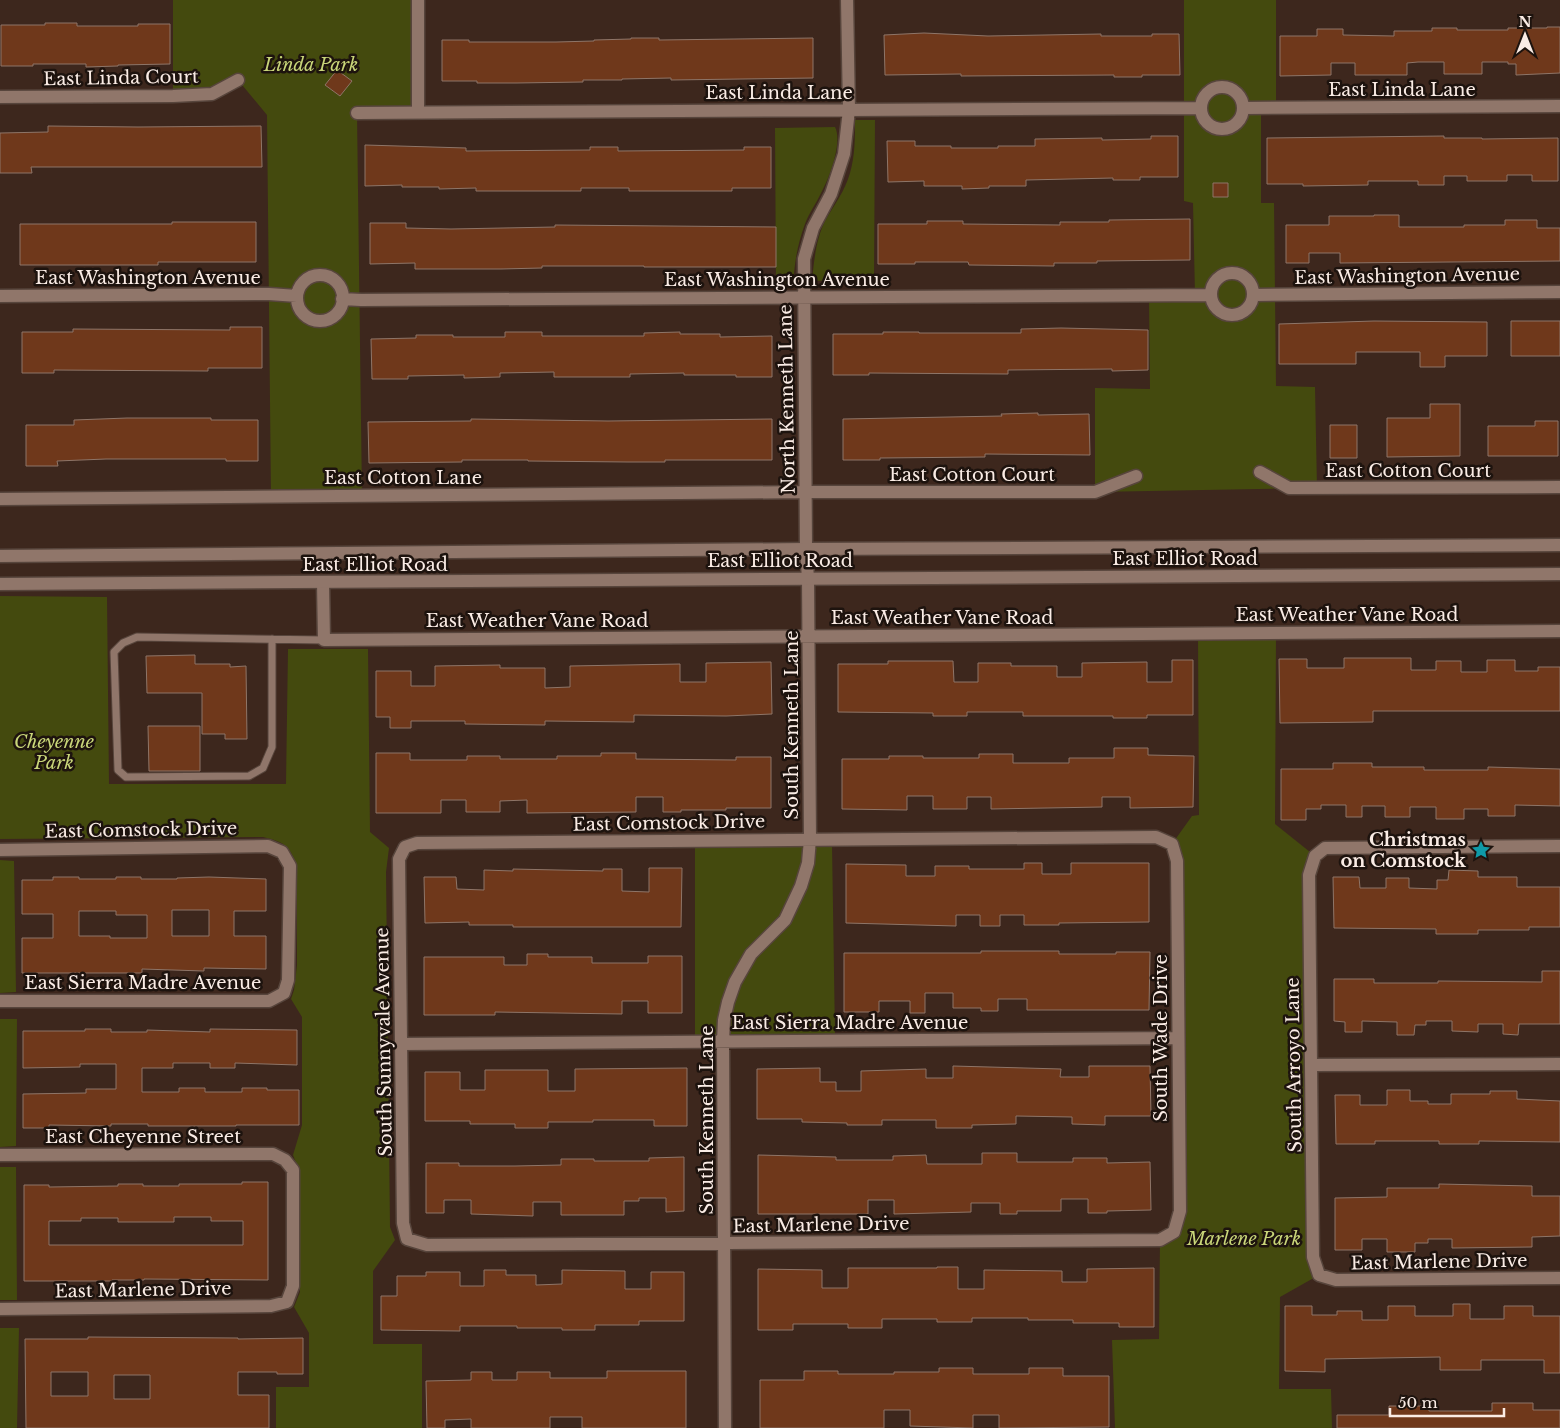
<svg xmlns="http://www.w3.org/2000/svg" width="1560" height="1428" font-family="'Libre Baskerville',serif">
<rect width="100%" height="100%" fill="#3d271d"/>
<path fill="#444a0e" d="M173,0H418V112L357,113L362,496L271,497L267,115L238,80L212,94L173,96Z
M1184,0H1276V108H1261V203H1274L1276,386L1315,387L1317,488L1095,492V388L1150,389L1149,296L1195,295L1193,203L1184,201Z
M855,120H875L874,279L812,281C814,261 816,239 825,221C834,205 845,191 850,173C855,156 855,138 855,120Z
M835,127C843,142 829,179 821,193C816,204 809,213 805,224C797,245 794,266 793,288H776L775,128Z
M0,596L107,597L109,784H286L288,649H368L370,832L389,848L386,872L390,1227L395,1240L373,1271V1344H422V1428H276V1387H309V1333L294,1307L300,1292L299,1171L293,1155L302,1125V1017L291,999L294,990L297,965V865C289,845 284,842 263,837L0,839Z
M1276,633L1275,824L1315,856L1319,1275L1280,1297L1279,1389H1331L1332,1428H1115L1112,1340L1159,1339L1160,1240L1174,1232L1172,844L1192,816L1199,815L1198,634Z
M832,844L835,1036L695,1037V845Z
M0,860L14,861L16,992L0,993Z
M0,1019H17L16,1146L0,1147Z
M0,1167H16L17,1300H0Z
M0,1328H19L17,1428H0Z"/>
<path fill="#6f381b" stroke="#8e7568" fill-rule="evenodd" d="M45,23H77V26H138V24H170V64L118,65V66L86,67V64H33V66H1V25H45Z
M1547,27H1560V73L1516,75V64H1508V62H1482V74H1444V62H1418L1407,63V75H1355V63H1331V75L1280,76V36H1317V29H1343V35L1394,36V31H1432V28H1457V30H1508V28H1547Z
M924,33L988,36L1101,34V36H1152V34H1179L1180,75H1142V77H1114V75L961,76V74L885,75L884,35Z
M631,38H659V40L813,38V78L671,80V78L622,79V80H583V82L516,83H477V81H442V40H469V42H556L594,41V40L631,39Z
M337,70L352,81L340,96L325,85Z
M48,126L138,127L261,126L262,167H31L32,173H0V133L48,132Z
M1151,136H1178V177H1140V180H1113V178L1026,180V186H989V188L962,189V186H924V181L888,182L887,141H915V146H951V148H998V146H1035V139L1102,138V140L1151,139Z
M1444,136V138H1482V139L1558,138V181H1532V175H1507V181H1467V176H1444V185H1418V181H1368V185L1303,186V184H1267V138Z
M365,145L466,148V151L590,150V147H618V151L744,150V147H771V188H732V191H629V188H581V191H476V188L439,189V187H402V185L365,186Z
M1213,183H1228V197H1213Z
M1374,215H1399V227H1464V225H1505V220H1537V228H1560V261L1340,263V253H1309V263H1286V225H1329V216H1374Z
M1190,219V260L1097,261V263H1054V266L969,265L968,262H915V264H878V224H927V221H963V224L1060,225V222H1109V220Z
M172,222H256V262H158V265H20V224H172Z
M370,223H406V228L451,229L555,227V225L776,227V267H644V266H542V268L501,269H415V263L370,264Z
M1374,321L1487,322V356H1445V367H1420V352H1356V364H1279V324Z
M1511,321H1560V356H1511Z
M230,327H262V368H208V371L54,370V373H22V332H73V329L230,330Z
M1061,328L1148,330V370L1112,371V369L1008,370V374L869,373V375H833V334H883V332H919V333H1021V329Z
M505,332H542V336H644V333L680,332V334H720V337L772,336V377H736V375H684V373L630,374V377H554V372L500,373V377L464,378V375L408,376V379H372L371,339L416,338V335H453V337H505Z
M1430,404H1460V456L1387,457V418H1430Z
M1038,413V415L1089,414L1090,455L985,454V457L880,458V460H843V419L1002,416L1001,414Z
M127,418H211V420H258V461H226V459H106L57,461L58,466H26V425H74V420Z
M471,419L608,421L772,419V460H665V462H628L528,461V460H462V462L369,463L368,422L471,421Z
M1535,421H1558V456H1488V426H1535Z
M1330,425H1357V458H1330Z
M195,655V664H230V667L246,666L247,739H225V734H202V693H147L146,656Z
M1344,658H1411V670H1436V661H1461V672H1487V660H1515V671H1538V667H1560V711H1373V722L1280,723L1279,659H1307V668H1344Z
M1172,660H1193V715H1147V718H1113V716H1023V712H967V716H933V713L838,712V664H888V661H953L954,682H978V663H1011V666H1057V677H1082V663L1147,662V682H1172Z
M771,662L772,714L726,716L634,715V722L545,721V725L465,724V721H411V728H390V717H376V671H411V686H435V666L500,665V668H545V688L570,687V666L680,664V682H706V663Z
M148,726H200V771H149Z
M1114,748H1148V755L1194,756L1193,807L1130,808V797H1102V807L991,809V797H967V809H933V796H907V810L842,809V759H889V756H923V758H979V754H1013V763H1069V758H1114Z
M376,753H410V760H467V756H500V759H557V756H601V753H636V759L736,760V757H771V808H726V810H681V812H663V797H636V812L527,813V800L500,801V812H466V800H441V813H376Z
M1333,763H1372V767H1424V770H1488V767L1560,769V806L1515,805V816H1488V809H1464V819H1436V807H1410V817H1385V806H1362V817H1346V805H1321V809H1306V820H1281V769H1333Z
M1024,863H1042V874H1071V863H1149V922L1059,923V925H1024V915H1000V926H980V915H956V926L846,923V864L906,865V876H935V866H969V869H1024Z
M649,868H682L681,927H513V925H469V922L425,923L424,877H456L457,889L484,890V870L513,871V869L603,871V869H622V891L649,892Z
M1449,870L1478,871V877H1517V887H1560V927H1529V930H1478V934H1436V929L1334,928L1333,877H1359L1360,888H1386V878H1409V888L1437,889V880H1448Z
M53,877H79V879H116V877H141V879H177V878L209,877L266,879V911H234V936H266V969L204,968V971L142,969V973H22V938H53V914H22V880H53ZM172,910H209V936H172ZM79,911H116V915H147V938H110V936H79Z
M981,951H1059V954H1116V952H1150L1149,1010H1027V999H998V1011H981V1008H953V993H925V1013H910V1001H879V1012H844V953H981Z
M527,954H548V957H592V963H648V956H682V1013H648V1001H622V1014L495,1012V1015H424V957H504V965H527Z
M1542,971H1560V1024H1519L1518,1035L1503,1034V1024H1478V1032L1452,1031V1021H1426V1025H1415L1414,1035H1397V1022L1362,1021V1032H1345V1022L1334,1021V979H1374V983H1438V981L1542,982Z
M85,1029H111V1032H147V1030L210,1032V1029L297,1030V1065L235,1063V1068H210V1063H173V1068H142V1092H179V1088H205V1092H242V1088H267V1090H299V1125H236V1126H148V1124H111V1126L49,1125V1128H23V1094L86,1093V1089H116V1064H80V1067L23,1068V1031H85Z
M953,1066L1061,1069L1060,1077H1089V1066H1150L1151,1116H1105V1125L1072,1124V1117L1016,1116V1124L972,1125V1128H936V1120H882V1125H847V1123L802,1122V1119H757V1069L820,1068V1082H836V1091H861V1071L926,1069V1078H953Z
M687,1068V1126H654V1120H593V1122H548V1128H515V1124H470V1121H425V1072H460V1090H485V1070H548V1091H575V1069Z
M1387,1090H1410V1101H1428V1104H1451V1094H1490V1091H1517V1099L1560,1101V1142L1479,1141V1144H1439V1141H1375V1144H1336L1335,1095H1360V1105H1387Z
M982,1153H1017V1162H1073V1158H1107V1163L1150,1162L1151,1210L1107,1211V1213H1088V1199H1061V1211H1017V1214H1000V1203H971V1212L894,1214V1200H868V1214H758V1155L836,1157V1160H893V1156L926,1155L927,1164H982Z
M684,1157V1211L666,1212V1198H639V1201H624V1215H561V1202H533V1216L471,1214V1200H444V1213H426V1163H459V1166H515L561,1165V1159H594V1161H649V1158Z
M242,1182H268V1280L144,1279V1280H112V1281H24V1185H49V1187L118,1186V1184H143V1186H179V1184H242ZM174,1217H211V1221H243V1245H49V1221H81V1218H118V1222H174Z
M1439,1184L1532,1186V1196H1560V1236L1532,1237V1247L1452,1248V1239H1428V1243H1415V1252H1387V1239H1362V1250H1335V1198L1387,1197V1188H1439Z
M937,1267H958V1289H984V1270L1062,1271V1282H1087V1269L1154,1268V1327H1119V1323H1073V1320H1028V1318H972V1322H937V1319H882V1328H848V1324H793V1330H758V1269L822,1270V1288H848V1268H937Z
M484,1270H506V1275H536V1285L562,1284V1270L625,1271V1289H651V1272H684V1321H639V1325H595V1330H562V1328H517V1326H460V1331L381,1330V1296H397V1276H426V1272H460V1286H484Z
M1453,1304H1470V1319H1504V1306H1533V1316H1560V1373H1544V1360H1481V1370H1440V1357L1325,1359V1372L1285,1371V1306H1312V1315H1337V1311H1362V1320H1388V1306H1415V1316H1453Z
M88,1337L238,1338V1339L303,1338V1374H277V1372H238V1395H269V1428H26L25,1339H88ZM51,1372H88V1396H51ZM114,1375H150V1399H114Z
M939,1368H973V1374H1029V1368H1063V1376H1109V1427L999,1428V1415H973V1428L910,1426V1410H884V1428H760V1380H804V1371H838V1374H894V1372H939Z
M607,1371H686V1428H582V1417H550V1428H471V1419L445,1420V1428H427L426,1381L471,1380V1372H492V1380H517V1372H550V1378H607Z
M1492,1403H1533V1410H1560V1428H1337V1415H1389V1406H1429V1411H1492Z"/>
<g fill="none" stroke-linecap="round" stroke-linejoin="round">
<g stroke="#57453c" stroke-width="9">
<path id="service" d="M272,639V747L263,768L249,776L126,777L118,770L114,652L123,643L137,637L324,640"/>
</g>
<g stroke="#57453c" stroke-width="15">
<path id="minor" d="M418,0V112
M1201 108a21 21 0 1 1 42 0a21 21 0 1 1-42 0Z
M0,97L173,96L212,94L238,80
M1243,108L1560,106
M357,113L1201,108
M1211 294a21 21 0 1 1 42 0a21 21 0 1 1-42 0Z
M297 298a23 23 0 1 1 46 0a23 23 0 1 1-46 0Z
M1254,295L1560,292
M0,296L269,294L297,296
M342,299L361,300L1211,295
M1260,472L1289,488L1560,487
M0,499L806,492H1095L1136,476
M323,583L324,640L1560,631
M1156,837L1172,844L1177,861L1180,1211L1174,1232L1160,1240L427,1245L407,1239L403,1223L399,859L405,847L417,843Z
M1560,846L1325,848L1315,856L1309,875L1313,1257L1319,1275L1336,1280L1560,1278
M0,850L268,846L282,852L290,866L288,980L284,993L269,1001H0
M402,1044L1178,1038
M1312,1065L1560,1064
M0,1155L273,1154L285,1160L293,1170V1286L287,1302L271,1306L0,1309
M725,1428L723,1041L724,1020L728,1002L735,982L751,954L785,920L801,886L808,863L810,839L808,579L806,549L804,259L813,228L831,194L844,154L849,110L847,0"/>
</g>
<g stroke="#57453c" stroke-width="15">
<path id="secondary" d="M0,556L806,549L1560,545
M0,584L1560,574"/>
</g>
<use href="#service" stroke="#90766a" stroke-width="7"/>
<use href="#minor" stroke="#90766a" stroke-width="12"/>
<use href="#secondary" stroke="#90766a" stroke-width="12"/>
</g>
<defs>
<g id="sight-bare" transform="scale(1.5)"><path d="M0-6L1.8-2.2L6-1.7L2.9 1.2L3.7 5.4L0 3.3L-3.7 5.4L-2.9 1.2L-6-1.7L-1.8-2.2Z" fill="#0f9aa8" stroke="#1d130e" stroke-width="2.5" paint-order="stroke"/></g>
</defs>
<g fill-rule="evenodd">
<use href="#sight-bare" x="1481" y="850"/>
</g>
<g text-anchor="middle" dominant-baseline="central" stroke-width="5" stroke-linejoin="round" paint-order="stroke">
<g font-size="18" font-style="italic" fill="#c9d679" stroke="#1d130e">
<text x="311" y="65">Linda Park</text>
<text x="54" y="742">Cheyenne<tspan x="54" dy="21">Park</tspan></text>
<text x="1244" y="1239">Marlene Park</text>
</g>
<g font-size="18" fill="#faece5" stroke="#1d130e">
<text transform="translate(121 78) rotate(-1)">East Linda Court</text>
<text x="1402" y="90">East Linda Lane</text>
<text x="779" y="93">East Linda Lane</text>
<text transform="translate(1407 276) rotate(-1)">East Washington Avenue</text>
<text x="148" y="278">East Washington Avenue</text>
<text x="777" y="280">East Washington Avenue</text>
<text transform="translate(787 399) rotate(-91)">North Kenneth Lane</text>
<text x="1408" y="471">East Cotton Court</text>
<text x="972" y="475">East Cotton Court</text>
<text x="403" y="478">East Cotton Lane</text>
<text x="1185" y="559">East Elliot Road</text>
<text x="780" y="561">East Elliot Road</text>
<text x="375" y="565">East Elliot Road</text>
<text x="1347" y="615">East Weather Vane Road</text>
<text x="942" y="618">East Weather Vane Road</text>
<text x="537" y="621">East Weather Vane Road</text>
<text transform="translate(792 725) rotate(-90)">South Kenneth Lane</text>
<text transform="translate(669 823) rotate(-1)">East Comstock Drive</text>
<text transform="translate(141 830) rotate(-1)">East Comstock Drive</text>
<text x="143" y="983">East Sierra Madre Avenue</text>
<text x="850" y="1023">East Sierra Madre Avenue</text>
<text transform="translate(1161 1038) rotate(-90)">South Wade Drive</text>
<text transform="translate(384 1042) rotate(-91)">South Sunnyvale Avenue</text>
<text transform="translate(1294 1065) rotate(-91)">South Arroyo Lane</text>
<text transform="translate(707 1120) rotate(-90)">South Kenneth Lane</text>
<text x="143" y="1137">East Cheyenne Street</text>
<text transform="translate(821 1225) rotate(-1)">East Marlene Drive</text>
<text transform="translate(1439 1262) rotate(-1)">East Marlene Drive</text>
<text transform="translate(143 1290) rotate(-1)">East Marlene Drive</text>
</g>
<g font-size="18" font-weight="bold" fill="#faece5" stroke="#1d130e" text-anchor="end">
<text x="1466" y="840">Christmas<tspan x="1466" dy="21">on Comstock</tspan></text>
</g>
</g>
<g transform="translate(1525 35)" stroke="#1d130e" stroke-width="4" paint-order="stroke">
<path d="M0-4L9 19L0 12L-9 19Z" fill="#faece5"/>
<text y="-8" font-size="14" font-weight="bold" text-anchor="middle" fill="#faece5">N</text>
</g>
<path d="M1390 1408v8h114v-8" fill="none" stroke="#faece5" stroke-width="2.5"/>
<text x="1398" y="1408" font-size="15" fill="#faece5" stroke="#1d130e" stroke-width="4" paint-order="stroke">50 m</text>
</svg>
